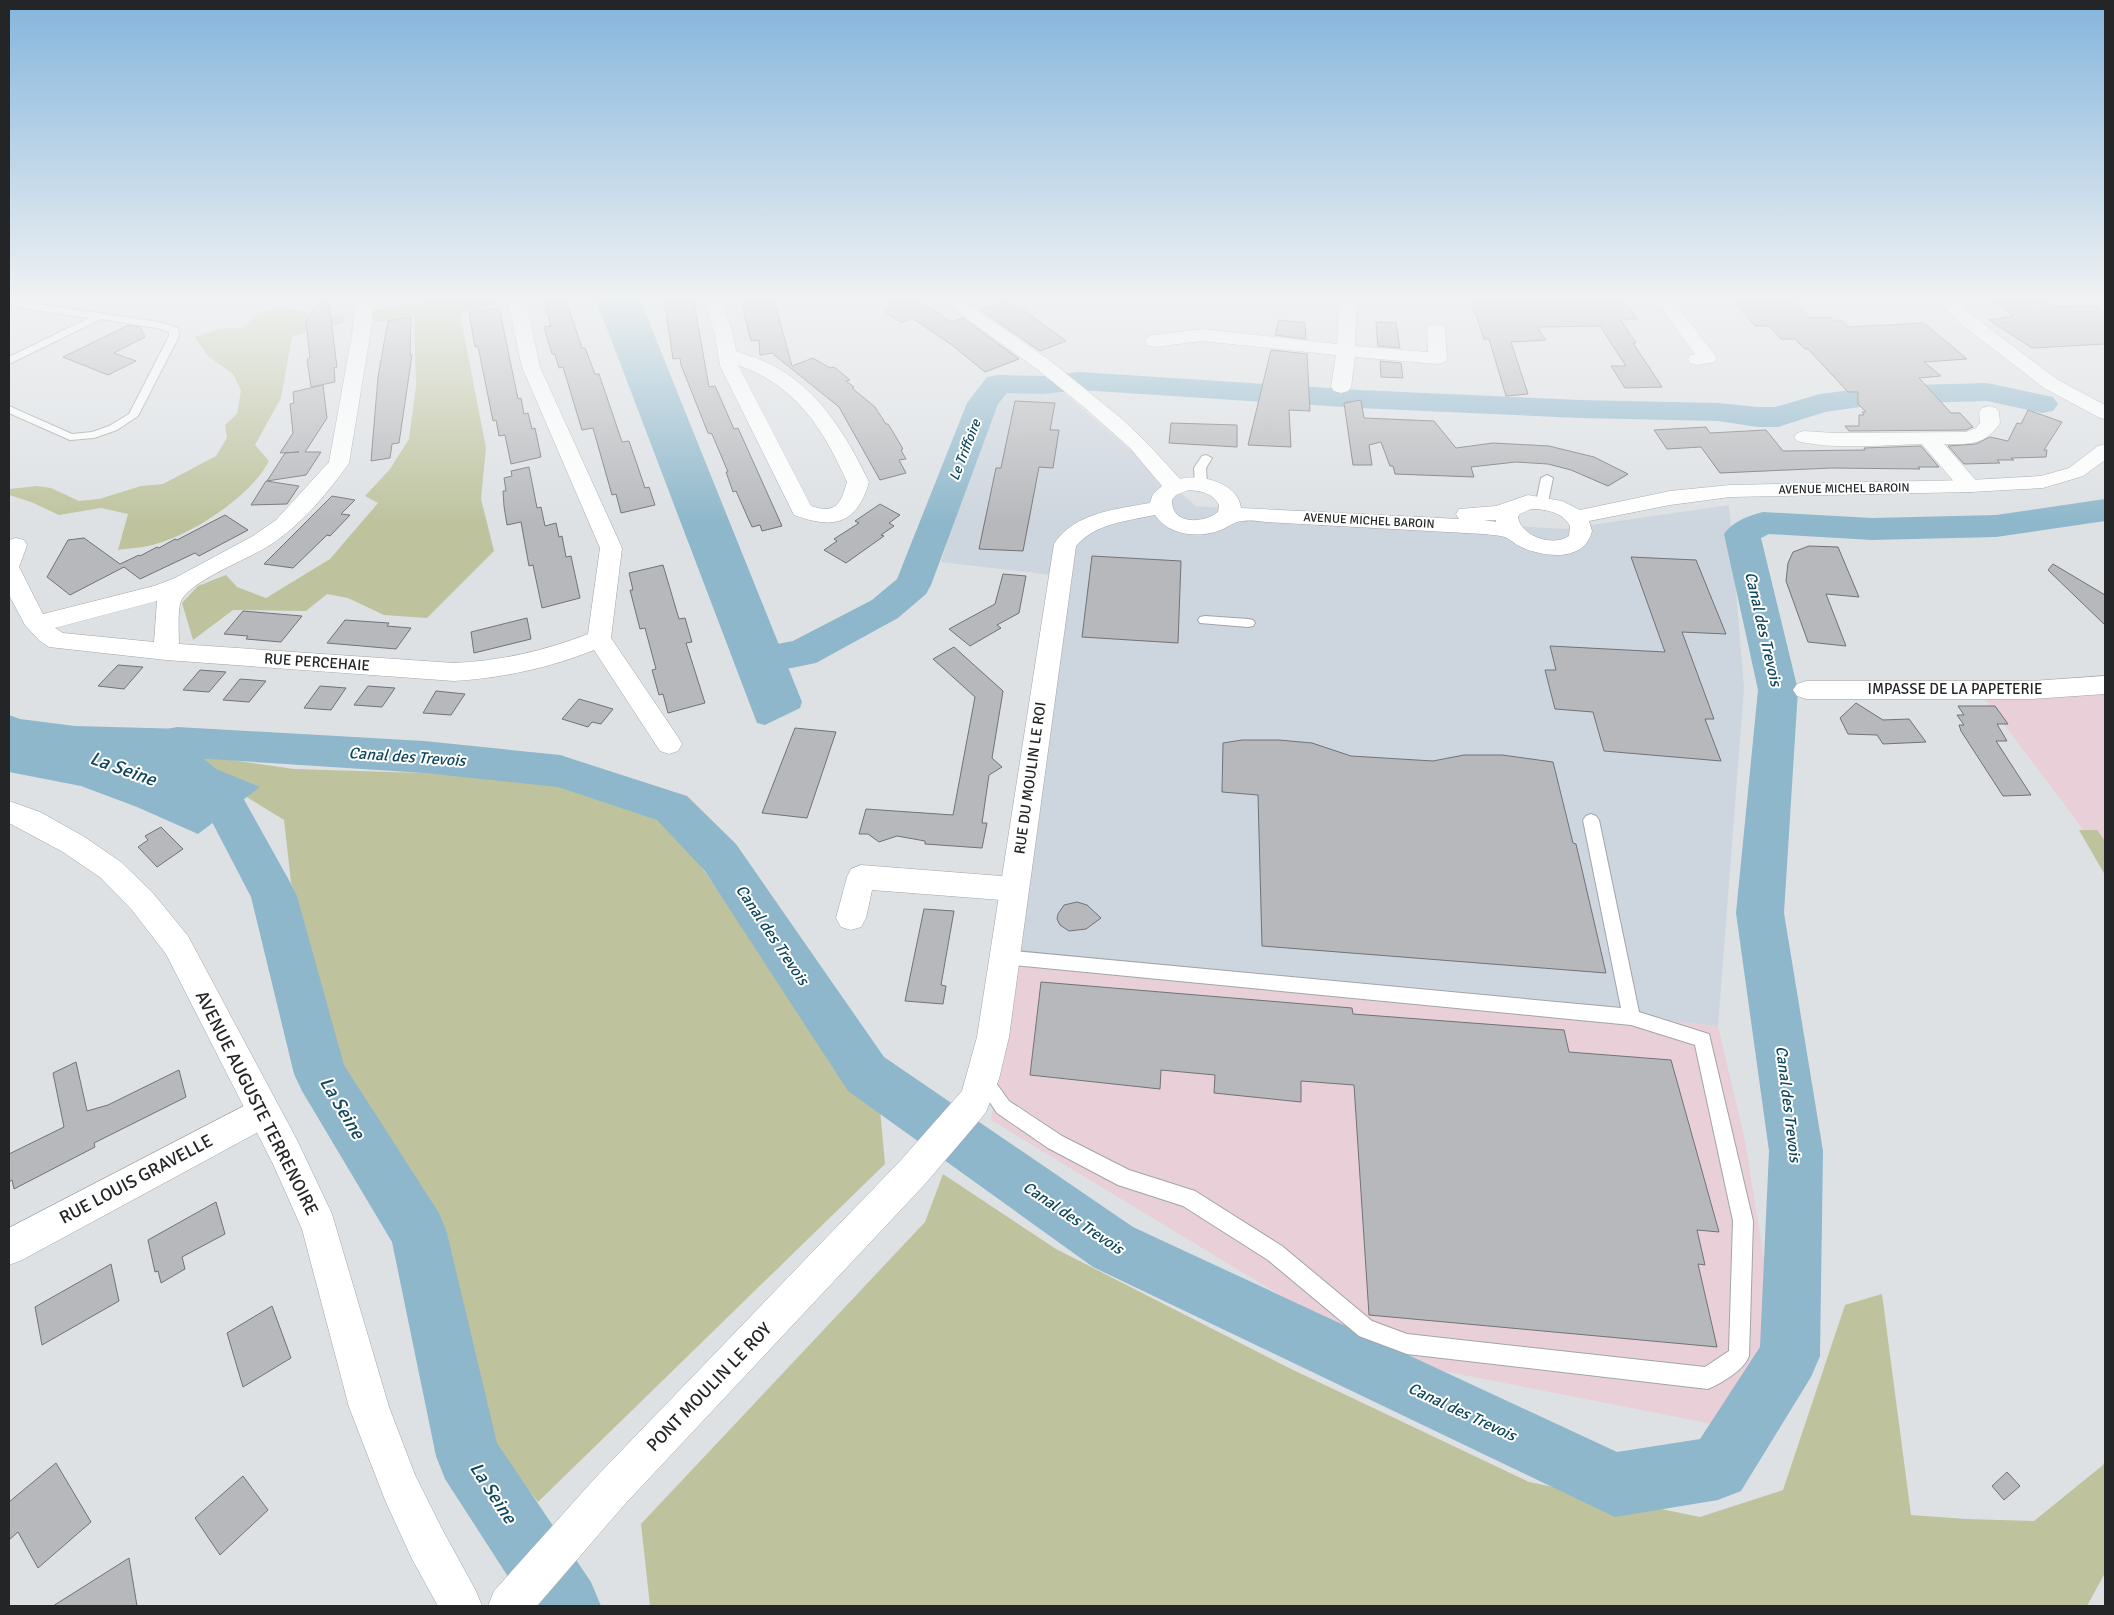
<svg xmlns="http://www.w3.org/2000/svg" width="2114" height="1615" font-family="Signika,sans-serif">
<rect width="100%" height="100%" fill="#dee1e4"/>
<path fill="#cdd5de" d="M993,390L1063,392L1196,506L1564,529L1729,505L1744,688L1718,1026L1013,954L1051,575L941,562Z"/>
<path fill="#e8cfd8" d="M2105,679V863L2077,821L1977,689Z
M1013,954L1718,1026L1745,1141L1776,1333L1723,1426L1387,1360L991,1120Z"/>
<path fill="#bec39d" d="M464,297H499C492,309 472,310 460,314L486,448L481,499L494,551L427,618L384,615L348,598L327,594L306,611L233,610L193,640L182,603L198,586L226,575L237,587L266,598L330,559L378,503L365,496L390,469L409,439L416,386L414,317L374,322L372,311Z
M281,307L326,316L345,315L343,323L292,336L281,398L255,445L269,461C251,496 194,533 156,544C144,548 130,548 118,550L128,514L101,508L59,515L31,502L9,495L10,489L37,486L51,488L79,501L99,499L141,486L163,484L216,456L227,438L225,425L237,414L241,391L233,374L208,356L195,337L219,329L243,328L258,313Z
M196,755L294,769L424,773L538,780L593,794L650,812L698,862L803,1016L880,1109L885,1164L538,1502L491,1442L426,1202L374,1124L335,1049L291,882L284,820L221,781Z
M2079,830H2097L2105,841V875Z
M943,1174L1056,1249L1287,1367L1529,1482L1700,1517L1783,1490L1845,1305L1882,1294L1911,1515L1966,1519L2034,1521L2103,1465L2105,1460V1573L2087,1606H650L641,1524L925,1222Z"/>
<path fill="#8eb7cb" d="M595,297H639L802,702L800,708L765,725L757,723Z
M9,715L20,719L75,726L222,730L206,753L199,755L216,769L260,787L198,834L137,807L81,786L9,772Z"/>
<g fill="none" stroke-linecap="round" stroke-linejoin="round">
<path fill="#8eb7cb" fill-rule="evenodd" d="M1080,372L1359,390L1580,400L1718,403L1758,407H1775L1820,394L1881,386L1987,383L2053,397L2058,404L2053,411L2042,413L1987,401L1881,404L1825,412L1778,427H1758L1718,421L1580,418L1359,408L1080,390L1043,394L1007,393L998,404L931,585L926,594L898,618L816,663L766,673L752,669L728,623L734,614L747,610L760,614L777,644L793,641L872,600L897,579L967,403L987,377L998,375L1043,376Z
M2105,499V521L1996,537L1872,540L1769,534L1761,538L1798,690L1784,913L1823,1151L1820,1356L1811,1377L1741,1491L1718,1500L1615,1517L1093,1267L848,1091L704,870L657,820L558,787L424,773L177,757L154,762L139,757L133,746L139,735L177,727L424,741L560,755L687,796L736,844L884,1057L1133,1227L1617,1452L1700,1439L1760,1347L1769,1151L1736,913L1758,690L1724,534C1733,521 1748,516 1763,512L1872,518L1996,515Z
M173,771L242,796L290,882L297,896L344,1065L439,1213L447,1233L497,1443L591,1582L601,1606H527L445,1479L436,1456L392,1242L302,1091L294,1074L251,897L211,820L158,800L151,788L158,776Z"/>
</g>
<path fill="#b6b8bb" stroke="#717376" d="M323,297H328L337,367L334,368L335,382L311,387L307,359L310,358L306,321Z
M543,297H565L582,348H585L595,374H599L622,442L629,441L645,488L649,487L655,505L621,513L616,494L612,495L593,428L582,430L563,367L559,368L555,354H552L544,327L551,326Z
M664,297H693L709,387L715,386L734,429L738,428L782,526L762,531L760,525L752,527L736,491L733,492L726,472H728L712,434L708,433L681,365L680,358L673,359Z
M740,297H773L792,366L813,358L830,368L834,367L850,380L846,381L854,387L852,388L875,407L886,424H888L893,432L903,449L901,450L906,459L899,460L906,473L880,480L839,407L772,353L760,355L759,340L751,341Z
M883,297H913L951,322L963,318L1019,359L985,372L952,345L912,318L901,323L884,311L894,305Z
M1470,297L1520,299L1519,297H1621L1637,319H1620L1636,343H1633L1662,387L1625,388L1611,366H1626L1600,326L1537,327L1546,340L1511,342L1528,394L1506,396L1489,339H1484Z
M1988,297H2040L2052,307L2096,306L2105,314V344L2032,348L1989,320L2013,316Z
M1006,300L1023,310L1066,341L1040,351L981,310Z
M1794,300L1810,318L1830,317L1834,321H1843L1848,327L1924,323L1967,359L1924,362L1941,376L1919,378L1951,413H1960L1973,427L1966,430L1849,431L1845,426H1859V415H1864L1862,412H1866L1858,404V392H1848L1808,349H1805L1795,339H1781L1769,326H1755L1734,302Z
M499,307L518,399L521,398L524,414L528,413L532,429L535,428L541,457L511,464L505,435L499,436L496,420L493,421L478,346L475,347L469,313Z
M411,317L410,355H412L399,443L392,444L390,458L371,461L378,377L388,321Z
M1279,320L1305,323L1306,339L1275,335Z
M1376,322L1396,323L1400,348L1378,346Z
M129,325L140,327L145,337L114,353L136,361L108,375L63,357Z
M1271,350L1307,354L1310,411L1289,410L1291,447L1248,445Z
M1380,361L1401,363L1403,378L1381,377Z
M323,385L327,418L305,452H321L306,475L267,481L285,453L299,452L280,453L293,433L290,404L294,403L293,392Z
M1361,400L1364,418L1434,421L1456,448L1493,443L1549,446L1594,457L1628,474L1608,486L1571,470L1548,464L1516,462L1471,467L1474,477L1395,474L1393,466H1390L1381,442L1369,445L1372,465H1353L1344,403Z
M1015,401L1055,403L1050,430H1059L1053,468L1039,467L1023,551L979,549L996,468H1001Z
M2028,410L2062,422L2044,450H2047L2046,457L2011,458L2014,460H1997L2000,463L1964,464L1948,446L1976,444L1990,437L2008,441L2017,423L2021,424Z
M1171,423L1237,425V447L1169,443Z
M1706,427L1710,433L1766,430L1783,451L1865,450L1864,448L1921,446L1939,467H1918L1920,469L1832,468L1720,473L1701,447L1667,449L1654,430Z
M529,467L537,508L541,507L545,526L556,523L559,537L562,536L566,557L571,556L580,598L542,608L533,565L529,566L521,522L507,525L504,506L503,491H506L504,478L512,476L511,471Z
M266,481L299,486L287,504L251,505Z
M332,496L355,500L341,514L350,515L330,536L327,535L293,568L264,564Z
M880,504L900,515L889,523L894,526L881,535L884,536L846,563L824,550L837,541L834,539L859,523L855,521Z
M225,515L248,530L199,556L195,553L140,579L124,567L70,595L47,577L68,540L84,538L120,564L139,555L140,556L157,547L159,548L175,539L177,540Z
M1809,546L1838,547L1859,597L1826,594L1846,646L1808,642L1786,581L1788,563L1793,552Z
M1092,556L1181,561L1178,643L1082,637Z
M1631,557L1696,560L1726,634L1682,632L1714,719H1705L1721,761L1604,751L1593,712L1555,709L1545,670H1556L1550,646L1665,652Z
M2053,564L2105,595V625L2048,570Z
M663,565L679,619L685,618L692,642L686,643L705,703L668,713L663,694L659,695L652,670L656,669L645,628L640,629L630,590H633L629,573Z
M1003,574L1026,576L1019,613L997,625L1001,628L970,646L949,629L995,604Z
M243,611L302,616L281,642L246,639L248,636L224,634Z
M527,618L531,639L474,653L471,632Z
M345,620L389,623L387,626L411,628L396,649L327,643Z
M954,647L1003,691L992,758L1002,767L989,775L982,823H987L982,848L925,844V841L897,836L879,842L868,834H859L866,809L953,815L975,697L933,659Z
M118,665L143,667L124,689L98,686Z
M200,670L226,672L209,692L183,690Z
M240,679L266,681L249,702L223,700Z
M320,686L346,688L331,710L304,708Z
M368,686L395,688L382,707L354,705Z
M436,691L465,694L451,715L423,713Z
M579,699L593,703L613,709L601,724L592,722L588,727L562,719Z
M1856,703L1883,720L1909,719L1926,742L1883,744L1877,735L1848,734L1840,718Z
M1958,706H1995L2008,724H1997L2007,741H1996L2031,795L2003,796L1961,731L1959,725H1964L1957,715H1964Z
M795,728L836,732L807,818L762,813Z
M1242,740H1279L1312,743L1351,756L1433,761L1464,755H1502L1553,762L1573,843L1576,844L1606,973L1262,946L1258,795L1222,792L1223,743Z
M161,827L183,849L157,867L138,847L148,840L145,836Z
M1077,902L1087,905L1101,918L1086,929L1069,931L1060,925L1057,919L1058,914L1064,905Z
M924,909L954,911L941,985L946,986L943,1004L905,1001Z
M1041,982L1352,1008L1353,1014L1564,1030L1569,1052L1671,1060L1719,1232L1697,1230L1705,1265L1698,1264L1717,1347L1369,1315L1354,1085L1301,1081V1102L1214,1093L1215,1075L1161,1070L1160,1089L1030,1075Z
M76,1062L87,1111L108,1105L179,1070L186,1097L94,1143L95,1147L14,1189L12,1180L9,1182V1154L64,1127L53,1073Z
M216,1202L225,1234L182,1257L185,1269L161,1283L158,1271L155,1272L148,1240Z
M111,1264L119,1301L42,1345L35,1307Z
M272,1306L291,1358L243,1387L227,1333Z
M56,1463L91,1522L38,1568L18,1532L9,1540V1502Z
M2007,1472L2020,1486L2004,1500L1992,1486Z
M243,1476L268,1510L220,1555L195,1518Z
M129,1558L137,1606H53Z"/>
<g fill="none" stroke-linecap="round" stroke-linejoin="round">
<g stroke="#a2a5a8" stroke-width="2">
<path id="service" d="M9,300L159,322L178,328L179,336L138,416L117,430L94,438L70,440L9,413V406L72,434L92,432L109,426L129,414L169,336V332L157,328L101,319L9,364V357L89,318L9,306Z
M1206,455L1212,458L1206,468L1207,484L1201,487L1195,484L1194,468L1202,456Z
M1547,475L1553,478L1548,502L1542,506L1536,502L1541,478Z
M1205,616L1248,619L1253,620L1255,623L1253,626L1248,627L1200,623L1198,620L1200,617Z
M1591,814L1596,816L1599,820L1639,1012L1709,1034L1753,1221L1749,1356C1744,1370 1722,1383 1708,1389L1407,1354L1359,1336L1268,1260L1183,1206L1118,1185L1048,1148L997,1113L974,1079L977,1073L983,1071L989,1073L1009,1101L1062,1136L1129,1170L1195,1191L1282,1246L1372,1321L1407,1334L1705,1367L1729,1351L1733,1221L1695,1045L1631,1025L1004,964L998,962L996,957L998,952L1004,950L1621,1008L1583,820L1586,816Z"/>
</g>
<g stroke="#a2a5a8" stroke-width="1">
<path id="minor" d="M356,297H374L370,335L349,463C328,493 301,525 270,545C247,560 196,578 182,599C177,606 179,634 179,644L454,663C500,661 544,651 588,634L600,548L522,367L507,297H525L540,367L622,548L611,638L678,737L682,744L678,751L669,754L660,751L594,650C550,668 502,678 454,681L166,660L49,647L40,641L25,625L9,595V540L16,538L24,540L27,545L19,567L43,614L154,586L175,578L253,536L276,520L329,462L352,335ZM157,601L154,642L63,633L55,628Z
M699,297H717C728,314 733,331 736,351C748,356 761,359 772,365C819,389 846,435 869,482C857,524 834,530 794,515L720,366L715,334L706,308ZM738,365C796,386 823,428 847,482C841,503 836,515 811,506Z
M1339,297H1357L1355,346L1428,352L1427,329L1430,325L1436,324L1442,325L1445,329L1447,358L1445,362L1438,364L1355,357L1351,387L1348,391L1341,393L1334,391L1331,387L1336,355L1202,341L1154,347L1147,345L1145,341L1147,337L1154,335L1202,329L1337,344Z
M1653,297H1671L1717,358L1715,362L1697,365L1690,363L1688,359L1690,355L1695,354Z
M1989,406L1996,408L1999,412L2000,423C1984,446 1970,444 1944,444L1981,486L1978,491L1970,492L1962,491L1922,444C1884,445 1833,450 1797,441L1794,437L1797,433L1804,431L1834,433L1966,432L1976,428L1980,423L1979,412L1982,408Z
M2105,676V694L2032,699H1806L1797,696L1793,690L1797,684L1806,681H2032Z
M861,865L1014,877L1024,881L1029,889L1024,897L1014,901L872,890L866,918L861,927L851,930L841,927L836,918L847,877L851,869Z
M263,1096L275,1101L280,1112L275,1123L22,1260L9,1265V1228Z"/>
</g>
<g stroke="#a2a5a8" stroke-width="1">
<path id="tertiary" d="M937,297H958L1052,362L1122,419L1149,445L1180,479C1200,474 1238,482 1241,508L1459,519L1456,514L1459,509L1496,506L1528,495L1562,501L1580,510L1670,491L1730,485L1970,480L2041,476L2069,468L2098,446L2105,444V460L2083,476L2043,488L1970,492L1730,497L1670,505L1589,521L1592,531C1584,564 1540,557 1517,545C1514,543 1511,540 1507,538C1501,535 1491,535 1484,534L1266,522C1259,521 1250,520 1243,521C1236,521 1231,525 1225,528C1204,539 1169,537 1155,515C1127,521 1096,523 1076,546L1009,1037L999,1079L986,1112L978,1122L925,1184L625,1504L537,1606H488L494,1591L597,1476L901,1160L962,1091L977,1037L1054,544C1074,513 1116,509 1150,503L1153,494L1162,486L1130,448L1085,408L1038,370ZM1189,490C1201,491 1213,493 1219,505L1218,512C1203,524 1171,525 1172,500L1176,495ZM1531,509C1545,509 1563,512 1570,526L1569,536C1554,547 1521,537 1518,517L1520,514ZM1484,520H1496V522Z
M1933,297H1952L1969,313L2058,380L2105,405V419L2098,417L2044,388L1957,321Z
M9,801L40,812L83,836L121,862L152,892L188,936L297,1140L332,1214L389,1407L415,1475L442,1529L476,1591L482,1606H438L412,1559L385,1500L349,1407L302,1229L273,1164L166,954L132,910L101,878L63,852L9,823Z"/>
</g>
<use href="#service" fill="#fff" fill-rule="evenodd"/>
<use href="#minor" fill="#fff" fill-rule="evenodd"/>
<use href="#tertiary" fill="#fff" fill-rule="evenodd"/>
</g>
<linearGradient id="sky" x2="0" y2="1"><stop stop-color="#84b5dc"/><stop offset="0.57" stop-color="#f0f2f3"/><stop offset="1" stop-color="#f0f2f3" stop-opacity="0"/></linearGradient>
<rect width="2114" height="523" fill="url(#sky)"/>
<g text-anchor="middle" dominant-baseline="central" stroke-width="4" stroke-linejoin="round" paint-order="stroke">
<g font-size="12" fill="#242526" stroke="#fff">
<text transform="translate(1844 489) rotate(-1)">AVENUE MICHEL BAROIN</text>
<text transform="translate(1369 521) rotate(3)">AVENUE MICHEL BAROIN</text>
</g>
<g font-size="14" font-style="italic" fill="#11475d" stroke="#fff">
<text transform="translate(965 450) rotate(-69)">Le Triffoire</text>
</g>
<g font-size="15" fill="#242526" stroke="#fff">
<text transform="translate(317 662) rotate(4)">RUE PERCEHAIE</text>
<text x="1955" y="689">IMPASSE DE LA PAPETERIE</text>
<text transform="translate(1030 778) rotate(-82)">RUE DU MOULIN LE ROI</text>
</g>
<g font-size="16" font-style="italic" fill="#11475d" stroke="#fff">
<text transform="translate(1763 629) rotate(77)">Canal des Trevois</text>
<text transform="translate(407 757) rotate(4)">Canal des Trevois</text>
<text transform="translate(772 935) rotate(56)">Canal des Trevois</text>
<text transform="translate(1788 1104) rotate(83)">Canal des Trevois</text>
<text transform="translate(1073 1218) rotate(34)">Canal des Trevois</text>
<text transform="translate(1462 1412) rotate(25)">Canal des Trevois</text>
</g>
<g font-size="18" fill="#242526" stroke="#fff">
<text transform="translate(257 1103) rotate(63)">AVENUE AUGUSTE TERRENOIRE</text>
<text transform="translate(136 1179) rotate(-28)">RUE LOUIS GRAVELLE</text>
<text transform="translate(709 1387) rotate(-46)">PONT MOULIN LE ROY</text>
</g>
<g font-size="19" font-style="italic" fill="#11475d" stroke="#fff">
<text transform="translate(123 769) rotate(20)">La Seine</text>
<text transform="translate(342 1108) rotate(59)">La Seine</text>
<text transform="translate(493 1493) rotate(57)">La Seine</text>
</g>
</g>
<rect width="2114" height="1615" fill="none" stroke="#242526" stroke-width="20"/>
</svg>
